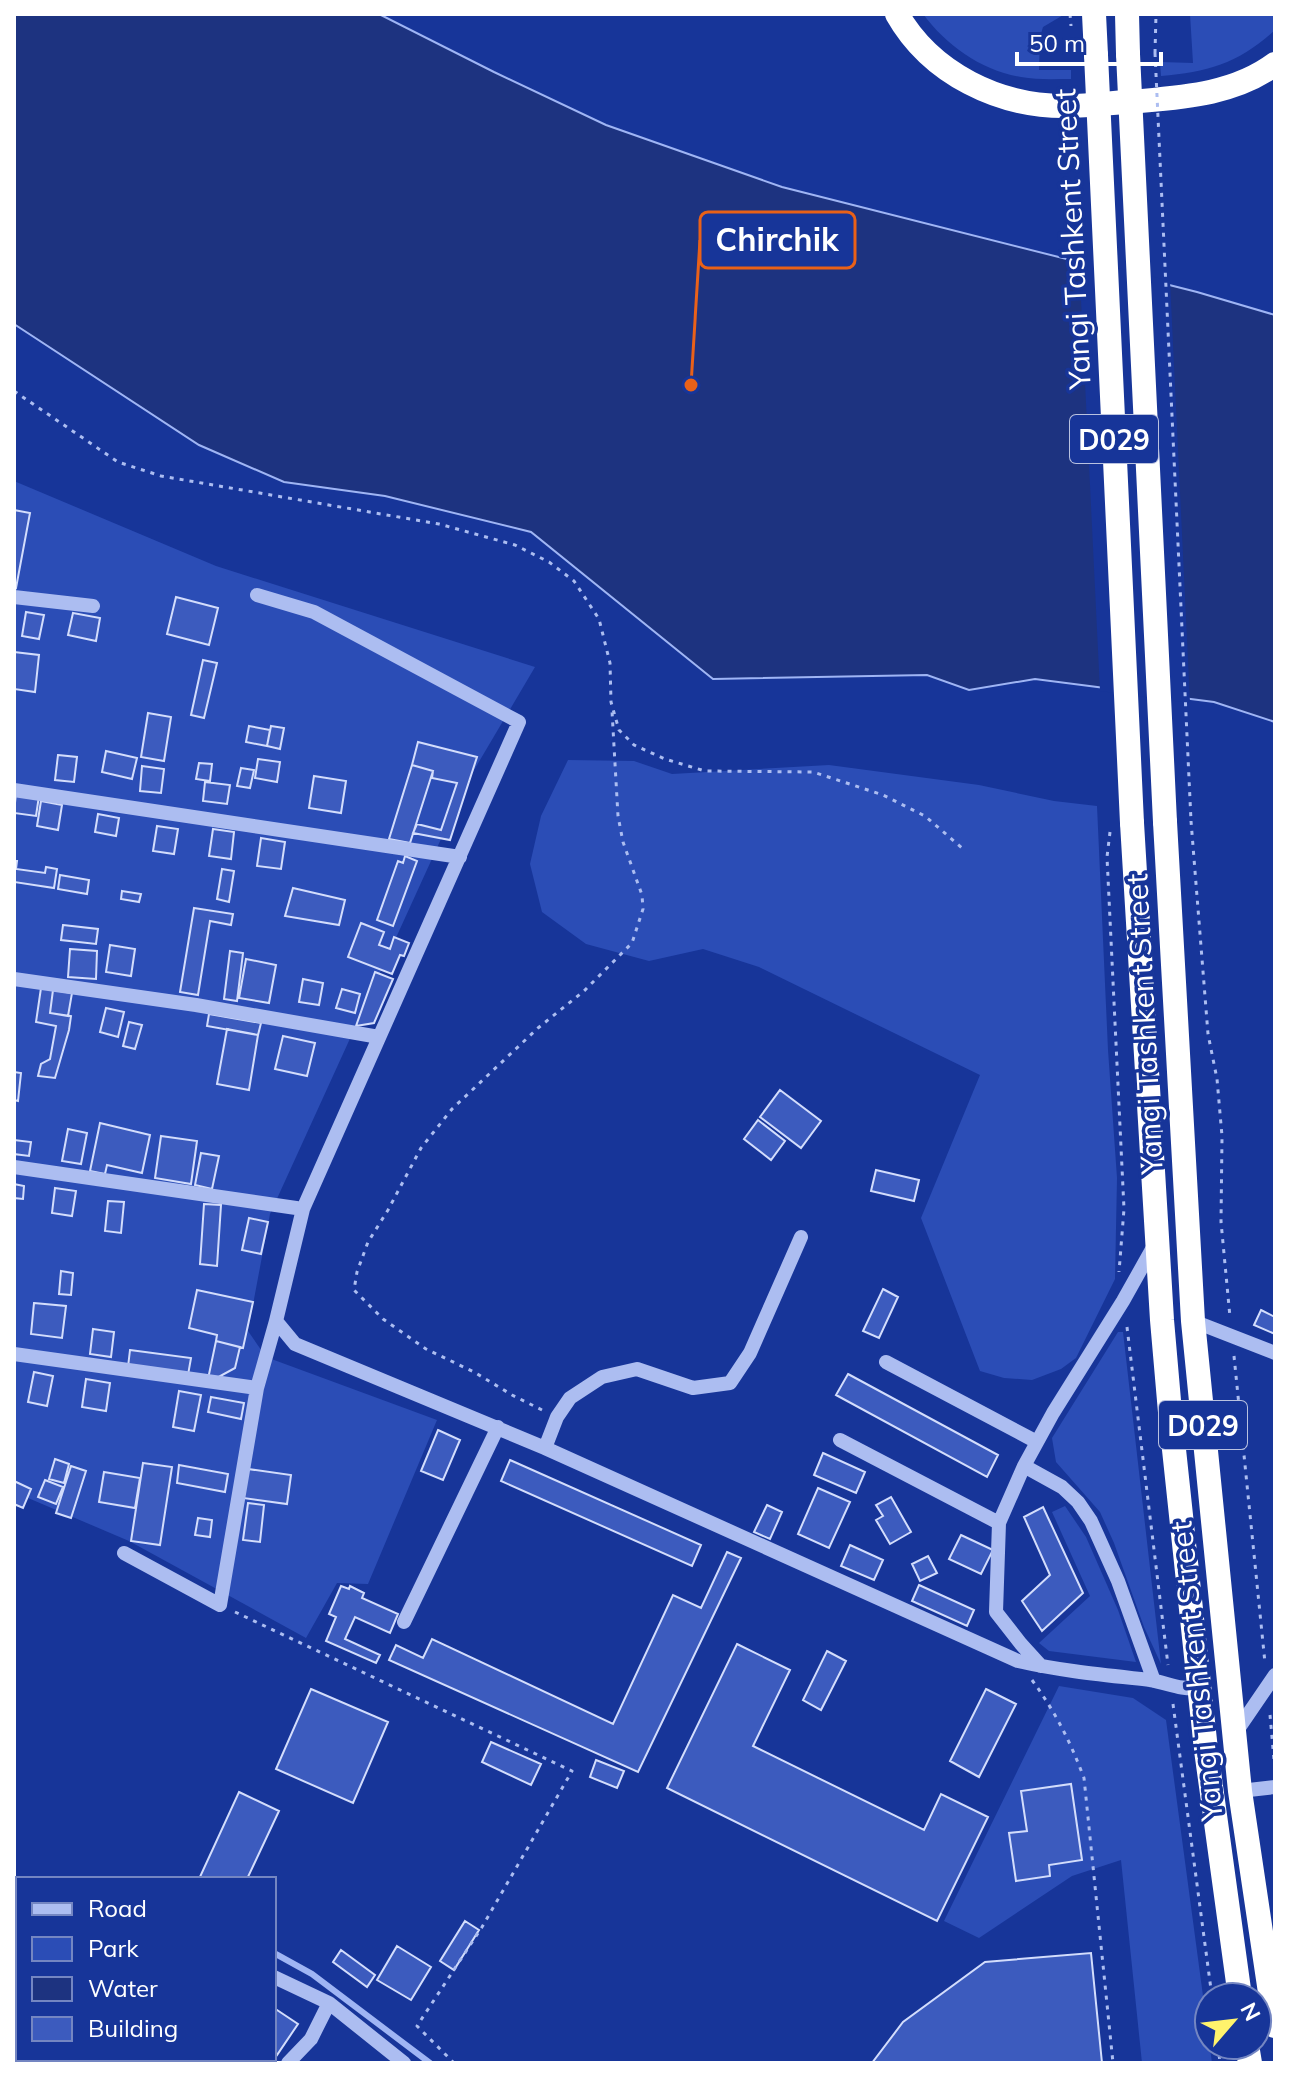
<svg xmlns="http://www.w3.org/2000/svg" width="1289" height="2077" font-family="Mulish,sans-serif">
<rect width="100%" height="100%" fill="#173599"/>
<path fill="#2b4db6" d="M923,14H1065L1043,27L1040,37L1039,70H1071V79C1055,79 1037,80 1021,77C982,71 946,45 923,14Z
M1190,14H1275V30C1239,63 1208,72 1161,76L1160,62L1193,63Z
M14,481L216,566L535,667L467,782L270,1214L248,1331L266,1357L437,1420L368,1584L337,1583L306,1638L129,1541L14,1492Z
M568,760L634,761L672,774L829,765L979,785L1054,801L1097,806L1108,1050L1117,1178L1115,1279L1076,1358L1061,1369L1032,1380L1004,1378L980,1371L921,1218L980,1075L759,967L703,949L649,961L586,944L542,912L530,864L541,816Z
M1118,1332H1123L1161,1664L1144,1627L1114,1543L1100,1512L1056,1462L1052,1438Z
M1065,1506L1086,1537L1118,1610L1136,1662L1049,1651L1039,1643L1090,1596L1052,1512Z
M1059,1686L1133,1698L1166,1720L1212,2063H1142L1121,1860L1072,1876L979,1938L944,1921Z"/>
<path fill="#1d3380" stroke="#9fb5f4" stroke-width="2" d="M14,14H379L494,72L606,125L782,187L1197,292L1275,315V722L1214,702L1035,679L969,690L927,675L713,679L531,532L385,496L284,482L199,445L14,324Z"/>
<path fill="#173599" d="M1079,258L1170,281L1190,703L1100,691Z"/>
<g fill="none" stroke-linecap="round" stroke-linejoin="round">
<path stroke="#9fb5f4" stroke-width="6" d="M274,1953L312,1974L430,2063
M14,1987L18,1988"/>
</g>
<path fill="#3c5bbe" stroke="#d3ddfc" stroke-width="2" d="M14,510L30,513L16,588L14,587Z
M176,597L218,608L209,645L167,634Z
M26,612L44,615L39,639L22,636Z
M73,613L100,618L96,641L68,635Z
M14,652L39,655L35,692L14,689Z
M203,660L217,663L204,718L191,715Z
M148,713L171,717L164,761L141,757Z
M249,726L270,730L267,746L246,742Z
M271,726L284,728L280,749L267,746Z
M418,742L477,757L450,840L413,833L417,824L441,830L457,783L432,778L433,771L412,765Z
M106,751L137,758L132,779L102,772Z
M58,755L77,757L74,782L55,780Z
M258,759L280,762L277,782L255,778Z
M199,763L212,764L210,781L196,779Z
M412,765L433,771L410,843L389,839Z
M142,766L164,769L161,793L140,791Z
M241,768L254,770L250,788L237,786Z
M314,776L346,781L341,813L309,808Z
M205,782L230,785L227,804L203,801Z
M16,793L39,796L36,816L14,813Z
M41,801L62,805L58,830L37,826Z
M98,814L119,818L116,836L95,832Z
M157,826L178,829L174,854L153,851Z
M213,829L234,832L231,859L209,856Z
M261,838L285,842L281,869L257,866Z
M405,856L417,861L393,926L377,920L398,861L403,863Z
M14,861H17L16,869L45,873L46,867L57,869L54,888L14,882Z
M222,869L234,871L229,902L217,899Z
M60,875L89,880L87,894L58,889Z
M293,888L345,900L339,925L285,916Z
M122,891L141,894L139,902L121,899Z
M194,908L233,914L231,925L210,921L198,995L180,992Z
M361,923L384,932L379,945L390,949L394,937L409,943L404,956L400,955L392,974L348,957Z
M63,925L98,929L96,944L61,940Z
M110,945L135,949L131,976L106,972Z
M70,949L97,951L96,979L68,977Z
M230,951L243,953L237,1001L224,999Z
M246,959L276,965L269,1003L239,998Z
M375,972L393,979L374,1023L356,1026Z
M303,979L323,983L319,1005L299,1002Z
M41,988L53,990L50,1013L71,1016L69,1030L55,1078L38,1076L41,1064L50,1059L56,1026L36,1022Z
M342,989L360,994L355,1013L336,1008Z
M53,990L72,993L68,1016L50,1013Z
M106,1008L124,1012L118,1037L100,1032Z
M209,1014L261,1023L258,1035L207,1026Z
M129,1022L142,1025L135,1049L123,1046Z
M227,1029L258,1035L249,1090L217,1084Z
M283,1036L315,1043L307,1076L275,1069Z
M14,1072L21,1073L18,1101L14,1100Z
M780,1090L821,1121L801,1148L760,1117Z
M758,1120L785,1141L771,1160L744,1139Z
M100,1123L150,1135L142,1173L107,1165L105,1174L90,1171Z
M68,1129L87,1133L81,1164L62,1161Z
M161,1136L197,1141L191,1184L155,1178Z
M14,1140L31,1142L29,1156L14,1154Z
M201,1153L219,1156L212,1189L195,1185Z
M876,1170L919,1180L914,1201L871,1191Z
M14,1184L24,1186L23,1199L14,1198Z
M55,1188L76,1191L72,1216L52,1213Z
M108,1201L124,1202L121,1233L105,1231Z
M204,1204L221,1205L217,1266L200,1264Z
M249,1218L268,1222L261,1254L242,1250Z
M61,1271L73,1273L71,1295L59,1294Z
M883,1289L898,1297L879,1338L863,1331Z
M197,1290L253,1302L243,1348L216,1341L217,1335L189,1328Z
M34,1303L66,1306L62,1338L31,1334Z
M1261,1310L1275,1317V1334L1254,1325Z
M93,1329L114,1332L111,1357L90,1354Z
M216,1341L240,1347L235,1368L215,1379H208Z
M130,1350L191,1358L188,1375L128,1367Z
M34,1372L53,1376L47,1406L28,1402Z
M848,1374L998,1455L987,1477L836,1395Z
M86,1379L110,1383L106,1411L82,1407Z
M179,1391L201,1395L194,1431L173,1427Z
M211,1397L244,1403L241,1419L208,1412Z
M438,1430L460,1440L443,1480L421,1471Z
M823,1453L865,1472L856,1493L814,1475Z
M55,1459L69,1464L64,1483L49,1479Z
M510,1460L701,1545L692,1566L501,1481Z
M143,1463L172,1467L160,1545L131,1541Z
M179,1465L228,1474L225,1492L177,1483Z
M71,1466L86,1471L71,1518L56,1513Z
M248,1469L291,1475L287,1504L243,1498Z
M104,1472L140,1478L135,1508L99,1502Z
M45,1480L63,1487L56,1504L38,1497Z
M14,1481L31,1489L23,1508L14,1504Z
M818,1488L850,1502L829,1548L798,1534Z
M891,1497L911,1532L890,1544L876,1520L883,1516L876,1505Z
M248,1503L264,1505L260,1542L243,1540Z
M767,1505L782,1512L770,1539L754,1532Z
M1043,1507L1083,1593L1042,1631L1022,1601L1050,1575L1024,1517Z
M198,1518L212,1520L210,1537L195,1535Z
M961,1535L993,1550L981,1574L949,1559Z
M850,1545L883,1560L874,1580L841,1566Z
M727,1552L741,1558L638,1772L389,1660L396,1645L423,1658L432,1639L613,1724L673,1595L701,1608Z
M928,1556L937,1573L920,1581L912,1564Z
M919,1585L974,1610L967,1626L912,1601Z
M341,1586L349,1589L350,1586L364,1593L362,1598L398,1614L390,1633L355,1617L345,1639L380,1655L376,1663L326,1641L336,1617L329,1614Z
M737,1644L790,1670L753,1746L924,1830L941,1794L988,1817L937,1921L667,1788Z
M827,1651L846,1661L821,1710L803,1700Z
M311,1689L388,1722L353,1803L276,1769Z
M986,1689L1016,1704L979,1777L950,1761Z
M491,1742L541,1764L531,1785L482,1762Z
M596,1760L624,1771L617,1788L590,1777Z
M1071,1784L1082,1860L1049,1865L1050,1876L1016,1881L1009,1833L1027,1831L1021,1791Z
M239,1792L279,1811L247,1879H199Z
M465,1921L479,1930L454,1970L440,1961Z
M397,1946L431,1967L411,2000L377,1980Z
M341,1950L375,1975L367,1987L333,1962Z
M1091,1953L1102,2063H872L903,2022L985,1962Z
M274,2008L298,2024L277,2055L274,2053Z
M43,2059H100L99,2063H42Z"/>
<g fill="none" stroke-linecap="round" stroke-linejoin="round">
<path stroke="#acbdf1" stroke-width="3" stroke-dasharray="4 6" stroke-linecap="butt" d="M1070,14L1071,26
M1155,53L1156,14
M14,391L118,462L161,476L439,524L515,545L549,562L574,581L599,619L610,663L611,702L619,730L634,745L665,759L705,771L813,772L883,795L925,816L962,848
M1191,821L1208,1034L1217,1079L1222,1136L1221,1222L1230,1317
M1110,832L1107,857L1124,1209L1119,1272
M1127,1327L1168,1665
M1234,1356L1265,1663
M542,1410L512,1395L474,1372L426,1349L383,1319L354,1290L357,1272L368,1242L388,1210L421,1148L452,1109L538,1028L584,991L632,943L643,909L642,895L623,842L618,816L612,711
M235,1612L572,1771L482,1927L417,2026L454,2063
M1032,1680C1056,1713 1070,1741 1084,1778L1113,2063
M1173,1704L1212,1997
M1270,1715L1275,1771
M1218,2045L1220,2063"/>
<path stroke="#acbdf1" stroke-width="14" d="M14,597L93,606
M14,790L460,857
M14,979L196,1005L379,1037
M14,1167L303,1209
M276,1321L295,1344L545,1448L1018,1661C1061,1671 1105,1675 1150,1680C1168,1683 1180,1690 1199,1688
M1193,1321L1275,1353
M14,1354L257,1388
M886,1362L1037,1442
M840,1440L999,1523L1024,1466
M545,1448L557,1417L570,1398L602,1377L637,1369L693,1388L730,1383L750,1353L801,1237
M999,1523L996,1612L1021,1644L1041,1666
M124,1553L220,1605L257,1388L276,1321L303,1209L519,722L314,612L257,595
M404,1622L498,1427
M1154,1681L1118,1581L1091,1521L1078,1502L1062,1487L1024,1466L1053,1413L1123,1301L1155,1244
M1234,1735L1275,1675
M1240,1791L1275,1787
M274,1977L329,2003L404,2063
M14,2025L18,2026
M288,2063L311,2039L329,2003"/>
<path stroke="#fff" stroke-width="24" d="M897,14C931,74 1000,107 1067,106C1092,106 1116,102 1141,101C1187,97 1236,93 1275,64
M1094,14L1096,55
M1127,14L1128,54
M1165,822L1193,1321L1240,1791L1275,2026
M1132,823L1162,1320L1170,1412L1206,1750L1240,1997
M1247,2045L1250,2063"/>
<path stroke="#acbdf1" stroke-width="3" stroke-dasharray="4 6" stroke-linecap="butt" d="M1155,53L1191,821"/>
<path stroke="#fff" stroke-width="24" d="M1128,54L1165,822
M1096,55L1132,823"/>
</g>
<g text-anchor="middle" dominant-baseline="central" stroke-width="7" stroke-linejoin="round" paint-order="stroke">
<g fill="#173599" stroke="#b9c2e0" stroke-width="2">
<rect x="1070" y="415" width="88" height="48" rx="6"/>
<rect x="1159" y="1401" width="88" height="48" rx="6"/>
</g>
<g font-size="28" font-weight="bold" fill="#fff">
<text x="1114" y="439">D029</text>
<text x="1203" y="1425">D029</text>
</g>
<g font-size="30" fill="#fff" stroke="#173599">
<text transform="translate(1072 239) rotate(-93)">Yangi Tashkent Street</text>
<text transform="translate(1144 1024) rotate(-93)">Yangi Tashkent Street</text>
<text transform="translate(1196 1671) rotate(-96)">Yangi Tashkent Street</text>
</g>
</g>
<path fill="none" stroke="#e96118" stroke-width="3" d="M691 385L700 240"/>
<circle fill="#e96118" stroke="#173599" stroke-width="3" cx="691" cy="385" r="8"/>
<rect fill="#173599" stroke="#e96118" stroke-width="3" x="700" y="212" width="155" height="56" rx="8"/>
<g font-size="32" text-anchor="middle" font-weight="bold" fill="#fff">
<text x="777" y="251">Chirchik</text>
</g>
<rect width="1289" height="2077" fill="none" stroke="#ffffff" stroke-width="32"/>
<rect x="16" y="1877" width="260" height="184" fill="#173599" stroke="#7486c2" stroke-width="2"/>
<rect x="32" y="1903" width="40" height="12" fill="#acbdf1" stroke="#7486c2" stroke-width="2"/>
<text x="88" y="1917" font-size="24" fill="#ffffff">Road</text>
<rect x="32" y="1937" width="40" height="24" fill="#2b4db6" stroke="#7486c2" stroke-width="2"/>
<text x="88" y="1957" font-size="24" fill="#ffffff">Park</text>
<rect x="32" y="1977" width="40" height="24" fill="#1d3380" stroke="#7486c2" stroke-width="2"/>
<text x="88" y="1997" font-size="24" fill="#ffffff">Water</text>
<rect x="32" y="2017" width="40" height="24" fill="#3c5bbe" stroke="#7486c2" stroke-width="2"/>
<text x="88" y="2037" font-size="24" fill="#ffffff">Building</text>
<g transform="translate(1233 2021) rotate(62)"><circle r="38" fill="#173599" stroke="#7486c2" stroke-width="2"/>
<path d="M0-6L14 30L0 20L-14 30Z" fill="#fff36c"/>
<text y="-12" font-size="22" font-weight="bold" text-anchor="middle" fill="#ffffff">N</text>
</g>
<path d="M1017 52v12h144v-12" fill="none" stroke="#ffffff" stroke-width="4"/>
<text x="1029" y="52" font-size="24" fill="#ffffff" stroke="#173599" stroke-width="6" paint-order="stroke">50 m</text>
</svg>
